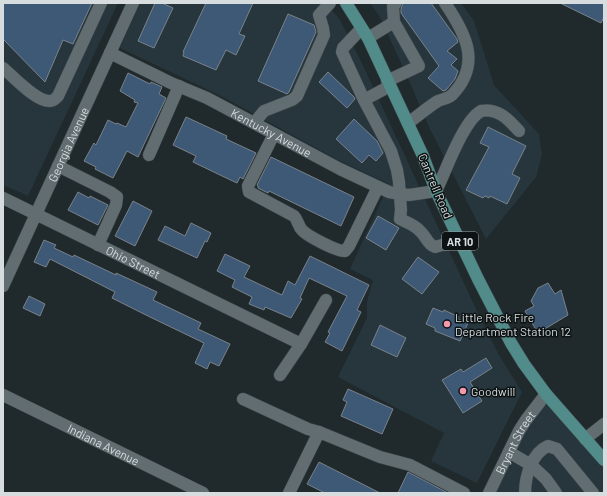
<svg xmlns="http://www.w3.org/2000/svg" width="607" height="496" font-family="Barlow,sans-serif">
<rect width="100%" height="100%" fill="#202a2d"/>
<path fill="#26363c" d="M3,3H118L28,196L3,185Z
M140,3H326L340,20L360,59L482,322L499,355L522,392L477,483L431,461L444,433L338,377L367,318V302L373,280L350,269L389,184L338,160L221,96L120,48Z
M370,3H461L474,21L494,85L539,134L542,155L536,177L486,239L428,125L411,85L380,17Z
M546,394L604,460V493H489Z"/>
<path fill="#3d5975" stroke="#7a828a" d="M3,3H92L73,44L63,40L45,82L3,39Z
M155,3H162L173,8L154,48L138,41Z
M206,3H253L239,34L245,36L236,55L226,50L216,70L183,56L184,52H183Z
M403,3H431L457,39L458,42L447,51L457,59L451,65L458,71L455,79L446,90L443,91L428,78L439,66L401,13V9Z
M560,3H604V17L601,23Z
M288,14L314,25L316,32L289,92L287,94L258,81Z
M328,72L354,97L355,99L347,108L319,82Z
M128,73L150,84L151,82L162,87L159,94L166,98L138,157L127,151L113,178L95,169L96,167L84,161L94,143L96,145L108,120L116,124L117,123L126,127L138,103L134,102L135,100L120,91Z
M186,117L227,136L226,139L256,153L243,179L240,177L237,183L220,175L193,162L196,156L173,145Z
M354,119L377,141L383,153L376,161L369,155L362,163L336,139Z
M488,127L526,146L512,174L520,178L507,204L490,196L489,198L485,196L483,198L466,190L489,147L480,143Z
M271,157L354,197L341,226L269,191L268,193L258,188V186L257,185Z
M78,192L89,198L90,196L108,205L98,225L68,210Z
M133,201L152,211L135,246L115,236Z
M378,216L399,228L386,250L366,238Z
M191,223L211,233L207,242L205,241L197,258L158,240L165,226L185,236Z
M44,240L56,245L54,248L73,257L74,255L116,275V273L157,292L153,300L201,323L198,329L230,344L219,366L210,362L207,369L195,363L204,343L150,317L112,298L115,292L50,259L46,267L34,262Z
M225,254L250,266L244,277L282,295L288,281L295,285L310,256L369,285L357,310L361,312L342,351L325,342L330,333L328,332L347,296L309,278L300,298L302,299L291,318L265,307L264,310L249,304L252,297L232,287L235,280L217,271Z
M418,257L439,272L422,294L402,279Z
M548,283L555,294L561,290L568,315L538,333L525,311L534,306L531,301L538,288Z
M29,296L45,304L40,316L23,308Z
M433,308L443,312L444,310L459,317L458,319L468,323L460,341L435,331V328L426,324Z
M380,325L406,338L397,357L371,345Z
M486,358L492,368L470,382L482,401L463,413L442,380L461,369L463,372Z
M348,389L393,409L382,434L341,416L347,402L343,400Z
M319,462L380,493H325L307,484Z
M408,472L448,493H398Z"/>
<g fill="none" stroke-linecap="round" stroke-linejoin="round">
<g stroke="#3f474a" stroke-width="13">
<g id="minor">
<path d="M394,22L393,6L396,3"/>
<path d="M361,29L343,48L342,52L364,100L391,151L397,170L399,182L401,210L400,219C406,222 415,225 420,231C426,236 427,244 435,247L460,240"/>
<path d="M368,38L394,22L419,66L387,81"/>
<path id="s1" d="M110,53L171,83L207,98L340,169L389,192L400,194L409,195L436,191C446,171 463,121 481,111C498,108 508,119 519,131"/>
<path d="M3,68C13,76 36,102 50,101C54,101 56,98 58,96L101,3"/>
<path d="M364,100L390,86"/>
<path d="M254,123L264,111L292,100L297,96L324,35L323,28L319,15L330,3"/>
<path d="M408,123C418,116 428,107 438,101C443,99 449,98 452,95C482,64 466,34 445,3"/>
<path d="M274,134L248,186L249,192L294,216C298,220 298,226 302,230C307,236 338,252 345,251L349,246L378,187"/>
<path d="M149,155L179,86"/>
<path d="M58,166L110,192L117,197L116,205L98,245"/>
<path id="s2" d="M3,198L301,344"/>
<path id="s3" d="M3,286L133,3"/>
<path d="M280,375L301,344L326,300"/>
<path id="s4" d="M3,395L203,493"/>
<path d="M243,399L308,429L319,432L380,457L410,465L464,493"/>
<path d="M585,439L604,424"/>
<path d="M509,452L531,465L546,479L556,493"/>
<path d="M289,493L319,432"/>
<path id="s5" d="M489,493L519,431L526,420L546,394"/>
<path d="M525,493C525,476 532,453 548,446L557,449L593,493"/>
</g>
</g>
<g stroke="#3f474a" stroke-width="13">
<path id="major" d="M346,3L368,38L423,156L436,191L478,279L511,343L524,364L546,394L604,460"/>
</g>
<use href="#minor" stroke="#616d71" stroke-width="12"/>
<use href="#major" stroke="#518c8a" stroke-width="12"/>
</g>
<g fill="#f39aab" stroke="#0d1213" stroke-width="1.5">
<circle cx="447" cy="324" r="4"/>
<circle cx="463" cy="391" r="4"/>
</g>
<g text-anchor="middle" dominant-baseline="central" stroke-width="3" stroke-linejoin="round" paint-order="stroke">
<rect fill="#0d1213" stroke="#9aa0a2" stroke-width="1" x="442" y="232" width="36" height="18" rx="3"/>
<g font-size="11" font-weight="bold" fill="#d7dddf">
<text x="460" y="241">AR 10</text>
</g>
<g font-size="12" fill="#d7dddf" stroke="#0d1213">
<text stroke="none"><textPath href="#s1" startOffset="180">Kentucky Avenue</textPath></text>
<text stroke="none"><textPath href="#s3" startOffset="156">Georgia Avenue</textPath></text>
<text transform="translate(436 186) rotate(67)">Cantrell Road</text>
<text stroke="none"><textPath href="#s2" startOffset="145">Ohio Street</textPath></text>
<text stroke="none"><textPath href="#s5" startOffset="57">Bryant Street</textPath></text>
<text stroke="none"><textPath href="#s4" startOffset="112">Indiana Avenue</textPath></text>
</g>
<g font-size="12" fill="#d7dddf" stroke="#0d1213" text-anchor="start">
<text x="455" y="317">Little Rock Fire<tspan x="455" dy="14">Department Station 12</tspan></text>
<text x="471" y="391">Goodwill</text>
</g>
</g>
<rect width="607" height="496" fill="none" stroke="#d7dddf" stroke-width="8"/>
</svg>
